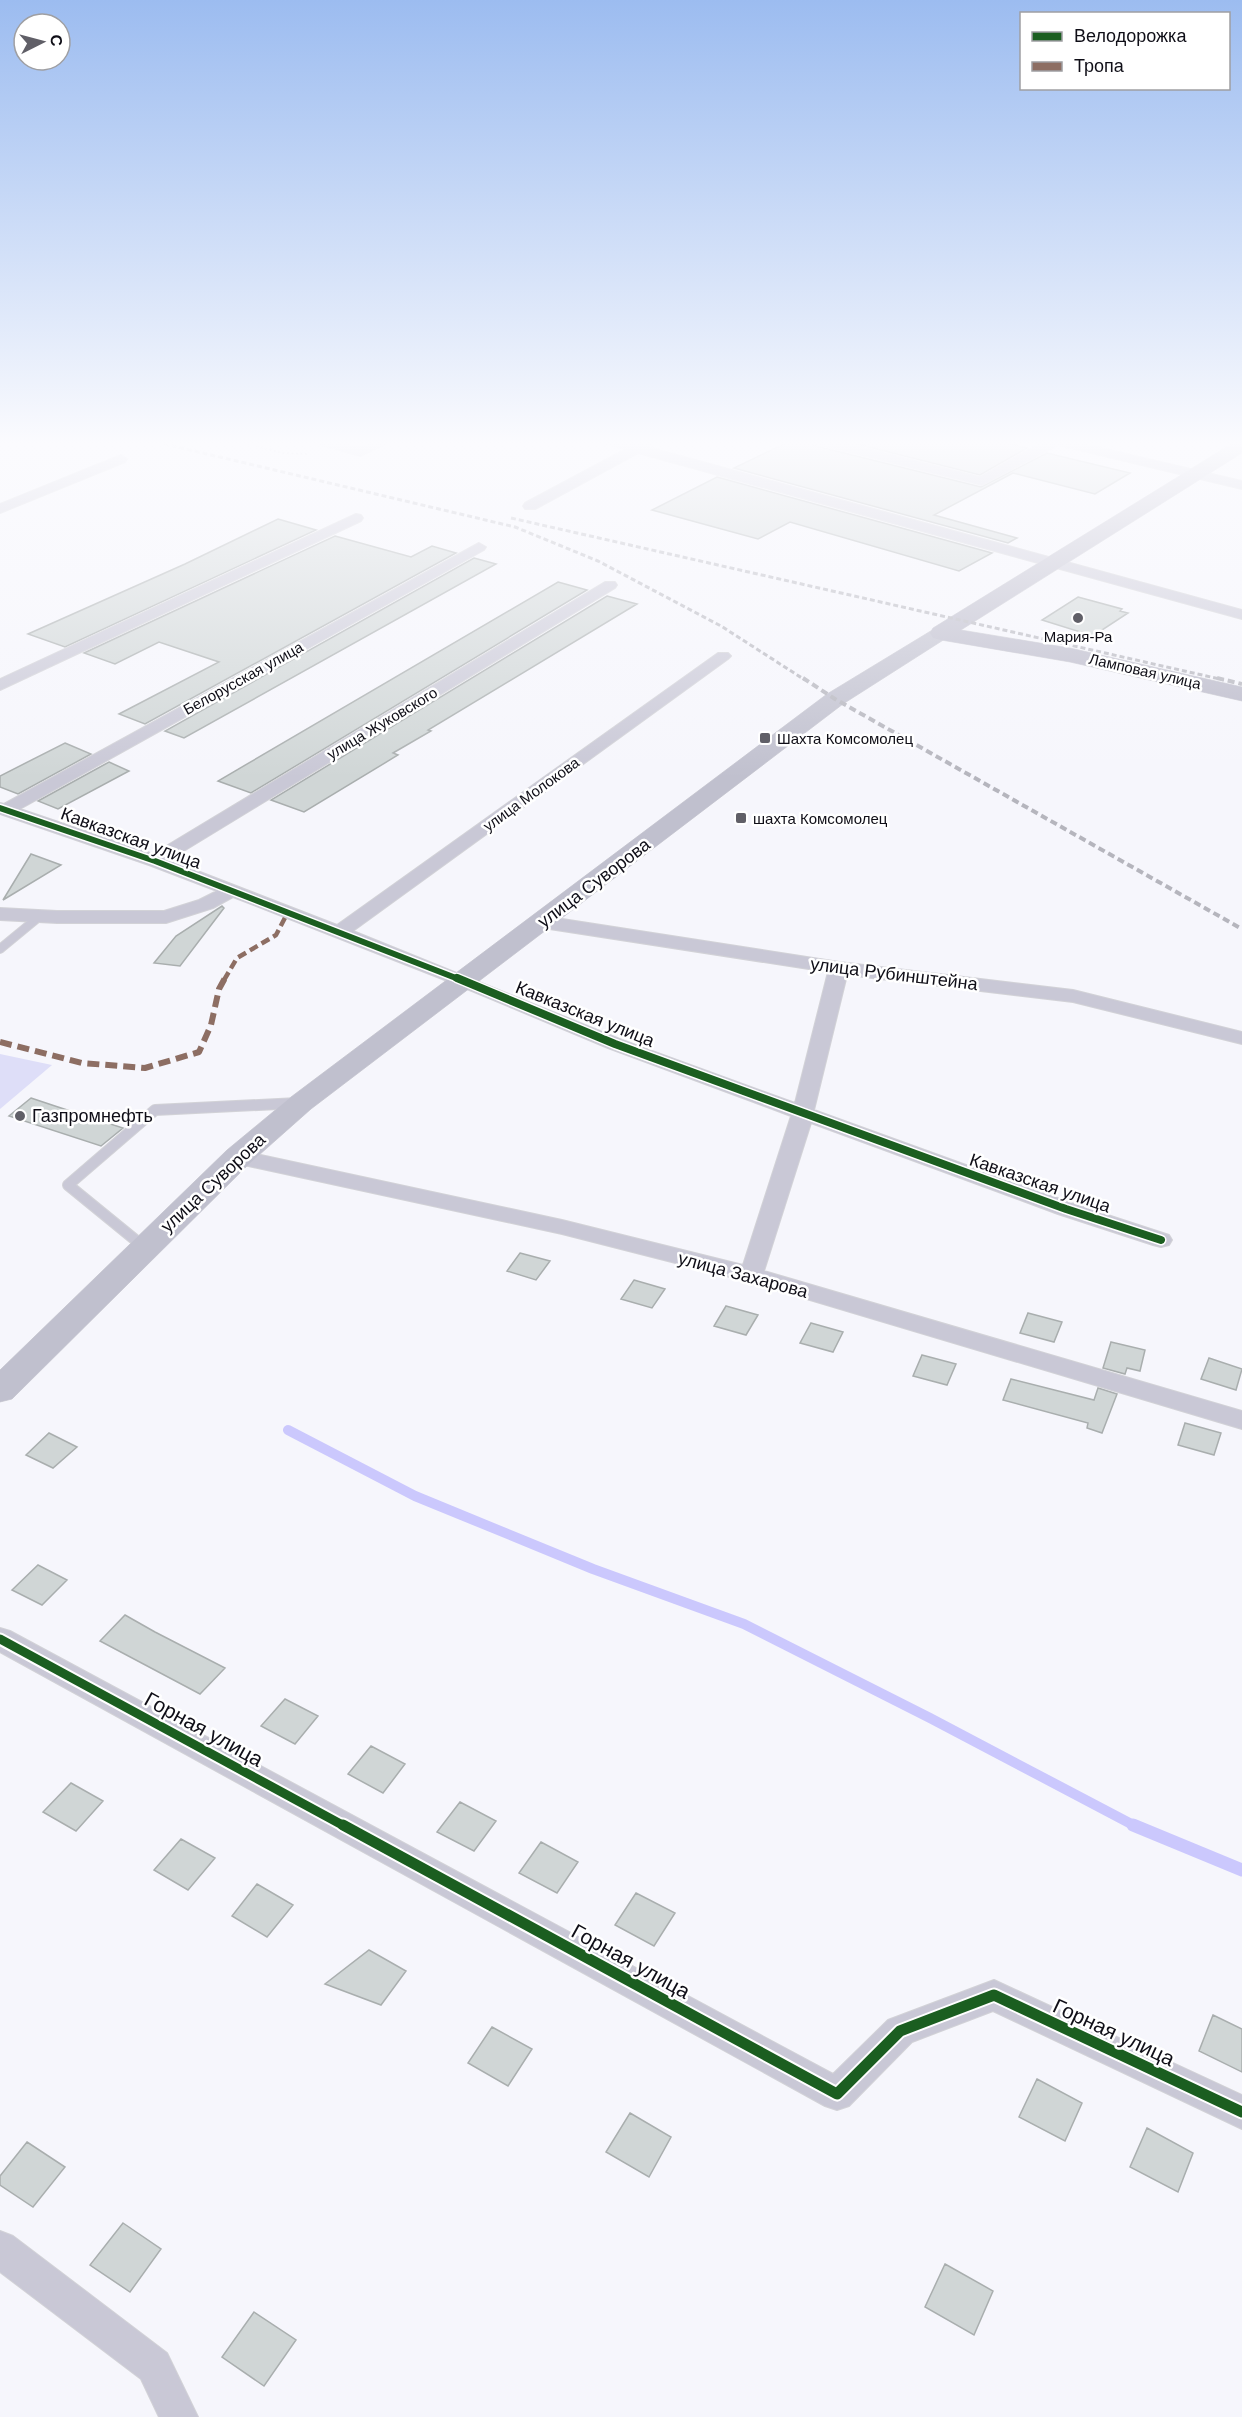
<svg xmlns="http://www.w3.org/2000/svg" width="1242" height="2417" font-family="Arial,sans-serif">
<rect width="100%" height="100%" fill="#f6f6fc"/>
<path fill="#dedef8" d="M0,1054L52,1065L0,1109Z"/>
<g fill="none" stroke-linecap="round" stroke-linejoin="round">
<path stroke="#cbc8fd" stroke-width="10" d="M288,1430L415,1496L593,1569L744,1624L930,1718L1137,1827"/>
<path stroke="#cbc8fd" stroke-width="13" d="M1133,1825L1242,1870"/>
</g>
<path fill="#d0d6d6" stroke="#a9aeae" stroke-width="1.5" d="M792,440H809L812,445L981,487L1047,453L1130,473L1095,494L1013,473L934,515L1017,538L1008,543L734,468Z
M841,440H995L1027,448L980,475Z
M717,477L992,553L959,571L790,522L758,539L652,510Z
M278,519L316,530L65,647L28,634L185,564Z
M335,536L411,557L432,546L456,553L145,724L119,714L219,662L159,642L115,664L84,653Z
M474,558L496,564L184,738L165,731Z
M558,582L587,590L251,793L218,781Z
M607,596L637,604L428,730L431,731L393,753L398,755L304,812L271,800Z
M1078,597L1122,609L1120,611L1128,613L1093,636L1042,620Z
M65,743L91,754L18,794L0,787V776Z
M109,762L129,771L58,809L38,801Z
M31,854L61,865L3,900Z
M222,906L224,908L180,966L154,963L176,936Z
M31,1098L58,1107L123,1128L101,1146L9,1116Z
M520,1253L550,1261L536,1280L507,1271Z
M634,1280L665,1289L652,1308L621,1299Z
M726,1306L758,1315L746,1335L714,1326Z
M1028,1313L1062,1322L1054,1342L1020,1333Z
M811,1323L843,1332L833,1352L800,1343Z
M1111,1342L1145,1350L1140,1371L1127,1368L1125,1374L1103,1368Z
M922,1355L956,1364L947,1385L913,1376Z
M1209,1358L1242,1369L1236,1390L1201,1379Z
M1011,1379L1094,1400L1098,1388L1117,1394L1102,1433L1087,1428L1088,1423L1003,1400Z
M1185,1423L1221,1433L1214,1455L1178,1445Z
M49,1433L77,1447L53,1468L26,1455Z
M38,1565L67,1580L42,1605L12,1590Z
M125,1615L155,1632L225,1668L200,1694L100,1641Z
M285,1699L318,1716L295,1744L261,1726Z
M371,1746L405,1764L383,1793L348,1774Z
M71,1783L103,1801L76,1831L43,1812Z
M460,1802L496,1821L474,1851L437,1832Z
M181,1839L215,1858L188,1890L154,1870Z
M541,1842L578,1862L557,1893L519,1873Z
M257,1884L293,1905L267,1937L232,1916Z
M636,1893L675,1913L654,1946L615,1925Z
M369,1950L406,1971L381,2005L325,1984Z
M1213,2015L1242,2029V2072L1199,2051Z
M492,2027L532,2049L508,2086L468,2063Z
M1037,2079L1082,2103L1065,2141L1019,2117Z
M630,2113L671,2137L649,2177L606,2152Z
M1147,2128L1193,2153L1178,2192L1130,2167Z
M27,2142L65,2167L33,2207L0,2185V2176Z
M123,2223L161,2249L130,2292L90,2265Z
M945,2264L993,2291L974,2335L925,2307Z
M254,2312L296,2340L264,2386L222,2357Z"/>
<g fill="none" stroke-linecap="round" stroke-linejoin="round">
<g stroke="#d2d2d7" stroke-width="10">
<path id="lane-far1" d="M0,949L40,916"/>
</g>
<g stroke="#d2d2d7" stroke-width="12">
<path id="lane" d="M144,1247L68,1185L155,1110L298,1103"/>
</g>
<g stroke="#d2d2d7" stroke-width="2">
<path id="street" d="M313,440H332L359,448L378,440H395L360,456L315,443Z
M601,440H621L636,444L645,440L649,441L651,444L648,447L1242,610V619L638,453L535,509H525L523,506L525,503L626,449L603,443Z
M811,440H832L980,477L1046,440H1067L1242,481V489L1058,445L982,485L813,443Z
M121,455L127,459L125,462L0,513V504Z
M356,514L361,515L363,518L361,521L0,690V679Z
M479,543L486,547L484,550L20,809L153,854L605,582H615L617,585L615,588L169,860L337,925L718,653H728L731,656L728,659L353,931L622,1040L795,1103L828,972L543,928L536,926L534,922L536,918L543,916L839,962L1073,990L1242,1032V1044L1073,1002L847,975L814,1110L1074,1204L1169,1235L1172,1240L1169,1245L1161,1247L1153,1245L1058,1214L811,1123L764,1271L1242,1411V1429L746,1281L562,1234L230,1162L227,1157L230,1152L238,1150L562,1220L743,1265L791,1116L608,1048L455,984L233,897L213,908L166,923H57L0,920V908L57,911H164L199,900L217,891L149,865L0,814V803L4,804Z
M0,1628L10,1631L833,2074L888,2020L994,1980L1242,2095V2129L993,2011L912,2042L849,2106L837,2110L825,2106L0,1652Z
M0,2231L13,2236L167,2353L198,2417H159L141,2379L0,2272Z"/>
</g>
<g stroke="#d2d2d7" stroke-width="1">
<path id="secondary" d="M941,627L948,629L951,633L948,637L843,704L311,1109L249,1164L12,1399L0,1402V1370L227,1150L291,1097L827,694L934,629Z"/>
</g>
<g stroke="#d2d2d7" stroke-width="1">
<path id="primary" d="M1242,440V453L961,630L1070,648L1242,687V701L1070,662L941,640L933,638L930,633L933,628L1236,441Z"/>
</g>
<path stroke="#b5b5be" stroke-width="2" stroke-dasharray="1.5 3" stroke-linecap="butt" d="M235,440L282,453L307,454"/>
<use href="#lane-far1" stroke="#c9c8d6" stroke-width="8"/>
<use href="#lane" stroke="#c9c8d6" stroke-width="10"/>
<use href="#street" fill="#c9c8d6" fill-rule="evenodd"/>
<use href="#secondary" fill="#c0c0ce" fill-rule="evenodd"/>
<use href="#primary" fill="#bab9c9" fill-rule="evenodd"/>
<path stroke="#b5b5bd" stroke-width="3" stroke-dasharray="5 3" stroke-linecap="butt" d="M148,440L515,527L598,561L721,626L805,680
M511,518L1224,680"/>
<path stroke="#b5b5bd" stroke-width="4" stroke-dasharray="7 4" stroke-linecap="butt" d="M803,678L835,699L1242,929
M1217,678L1242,684"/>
<path stroke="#8d6e63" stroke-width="4.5" stroke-dasharray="9 4.5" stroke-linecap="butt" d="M224,980L237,958L276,935L288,912"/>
<path stroke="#8d6e63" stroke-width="6" stroke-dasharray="12 6" stroke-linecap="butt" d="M0,1042L82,1063L145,1068L199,1052L211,1025L219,989L225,978"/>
<g stroke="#fff" stroke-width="9">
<path id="cycleway-far3" d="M0,808L155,861L461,980"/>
</g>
<g stroke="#fff" stroke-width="11">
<path id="cycleway-far2" d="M457,978L615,1044L1066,1209L1161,1240"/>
</g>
<g stroke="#fff" stroke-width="13">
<path id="cycleway-far1" d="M0,1639L346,1827"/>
</g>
<g stroke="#fff" stroke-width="15">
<path id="cycleway" d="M343,1825L837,2094L900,2031L994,1995L1242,2112"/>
</g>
<use href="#cycleway-far3" stroke="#1b5e20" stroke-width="6"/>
<use href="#cycleway-far2" stroke="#1b5e20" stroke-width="8"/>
<use href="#cycleway-far1" stroke="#1b5e20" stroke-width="9"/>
<use href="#cycleway" stroke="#1b5e20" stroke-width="11"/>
</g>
<linearGradient id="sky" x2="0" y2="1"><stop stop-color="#9cbcf0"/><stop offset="0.57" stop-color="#fbfbfe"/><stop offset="1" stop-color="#fbfbfe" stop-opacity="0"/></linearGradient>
<rect width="1242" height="778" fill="url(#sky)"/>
<g fill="#605f67" stroke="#fff" stroke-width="2">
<circle cx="1078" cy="618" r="6"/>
<rect x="759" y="732" width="12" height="12" rx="3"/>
<rect x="735" y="812" width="12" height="12" rx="3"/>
<circle cx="20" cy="1116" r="6"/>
</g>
<g text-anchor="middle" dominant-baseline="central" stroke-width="5" stroke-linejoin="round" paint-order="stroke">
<g font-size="15" fill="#0f0e17" stroke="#fff" text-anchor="start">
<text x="1078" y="636" text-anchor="middle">Мария-Ра</text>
<text x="777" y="738">Шахта Комсомолец</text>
<text x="753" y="818">шахта Комсомолец</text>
</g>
<g font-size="15" fill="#0f0e17" stroke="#fff">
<text transform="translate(1145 671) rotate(13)">Ламповая улица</text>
<text transform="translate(243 678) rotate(-29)">Белорусская улица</text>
<text transform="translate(382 723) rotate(-31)">улица Жуковского</text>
<text transform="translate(531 794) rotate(-36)">улица Молокова</text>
</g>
<g font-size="18" fill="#0f0e17" stroke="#fff">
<text transform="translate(131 838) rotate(20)">Кавказская улица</text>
<text transform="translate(594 883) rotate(-37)">улица Суворова</text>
<text transform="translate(894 974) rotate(7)">улица Рубинштейна</text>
<text transform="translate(585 1014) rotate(22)">Кавказская улица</text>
<text transform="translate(213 1183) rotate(-43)">улица Суворова</text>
<text transform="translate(1040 1183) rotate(19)">Кавказская улица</text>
<text transform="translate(743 1275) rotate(15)">улица Захарова</text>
</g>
<g font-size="18" fill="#0f0e17" stroke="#fff" text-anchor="start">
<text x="32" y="1116">Газпромнефть</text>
</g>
<g font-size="21" fill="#0f0e17" stroke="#fff">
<text transform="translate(204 1729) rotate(29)">Горная улица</text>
<text transform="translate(631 1961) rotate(29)">Горная улица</text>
<text transform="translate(1114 2032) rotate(25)">Горная улица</text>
</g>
</g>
<rect x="1020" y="12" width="210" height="78" fill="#ffffff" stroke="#9f9fa2" stroke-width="1.5"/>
<rect x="1032" y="32" width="30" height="9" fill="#1b5e20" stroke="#9f9fa2" stroke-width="1.5"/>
<text x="1074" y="42" font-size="18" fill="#0f0e17">Велодорожка</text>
<rect x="1032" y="62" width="30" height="9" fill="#8d6e63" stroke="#9f9fa2" stroke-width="1.5"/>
<text x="1074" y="72" font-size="18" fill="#0f0e17">Тропа</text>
<g transform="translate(42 42) rotate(84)"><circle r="28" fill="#ffffff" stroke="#9f9fa2" stroke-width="1.5"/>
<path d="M0-4.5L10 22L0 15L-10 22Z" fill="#605f67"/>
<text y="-9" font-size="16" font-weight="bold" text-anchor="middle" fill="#0f0e17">С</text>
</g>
</svg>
